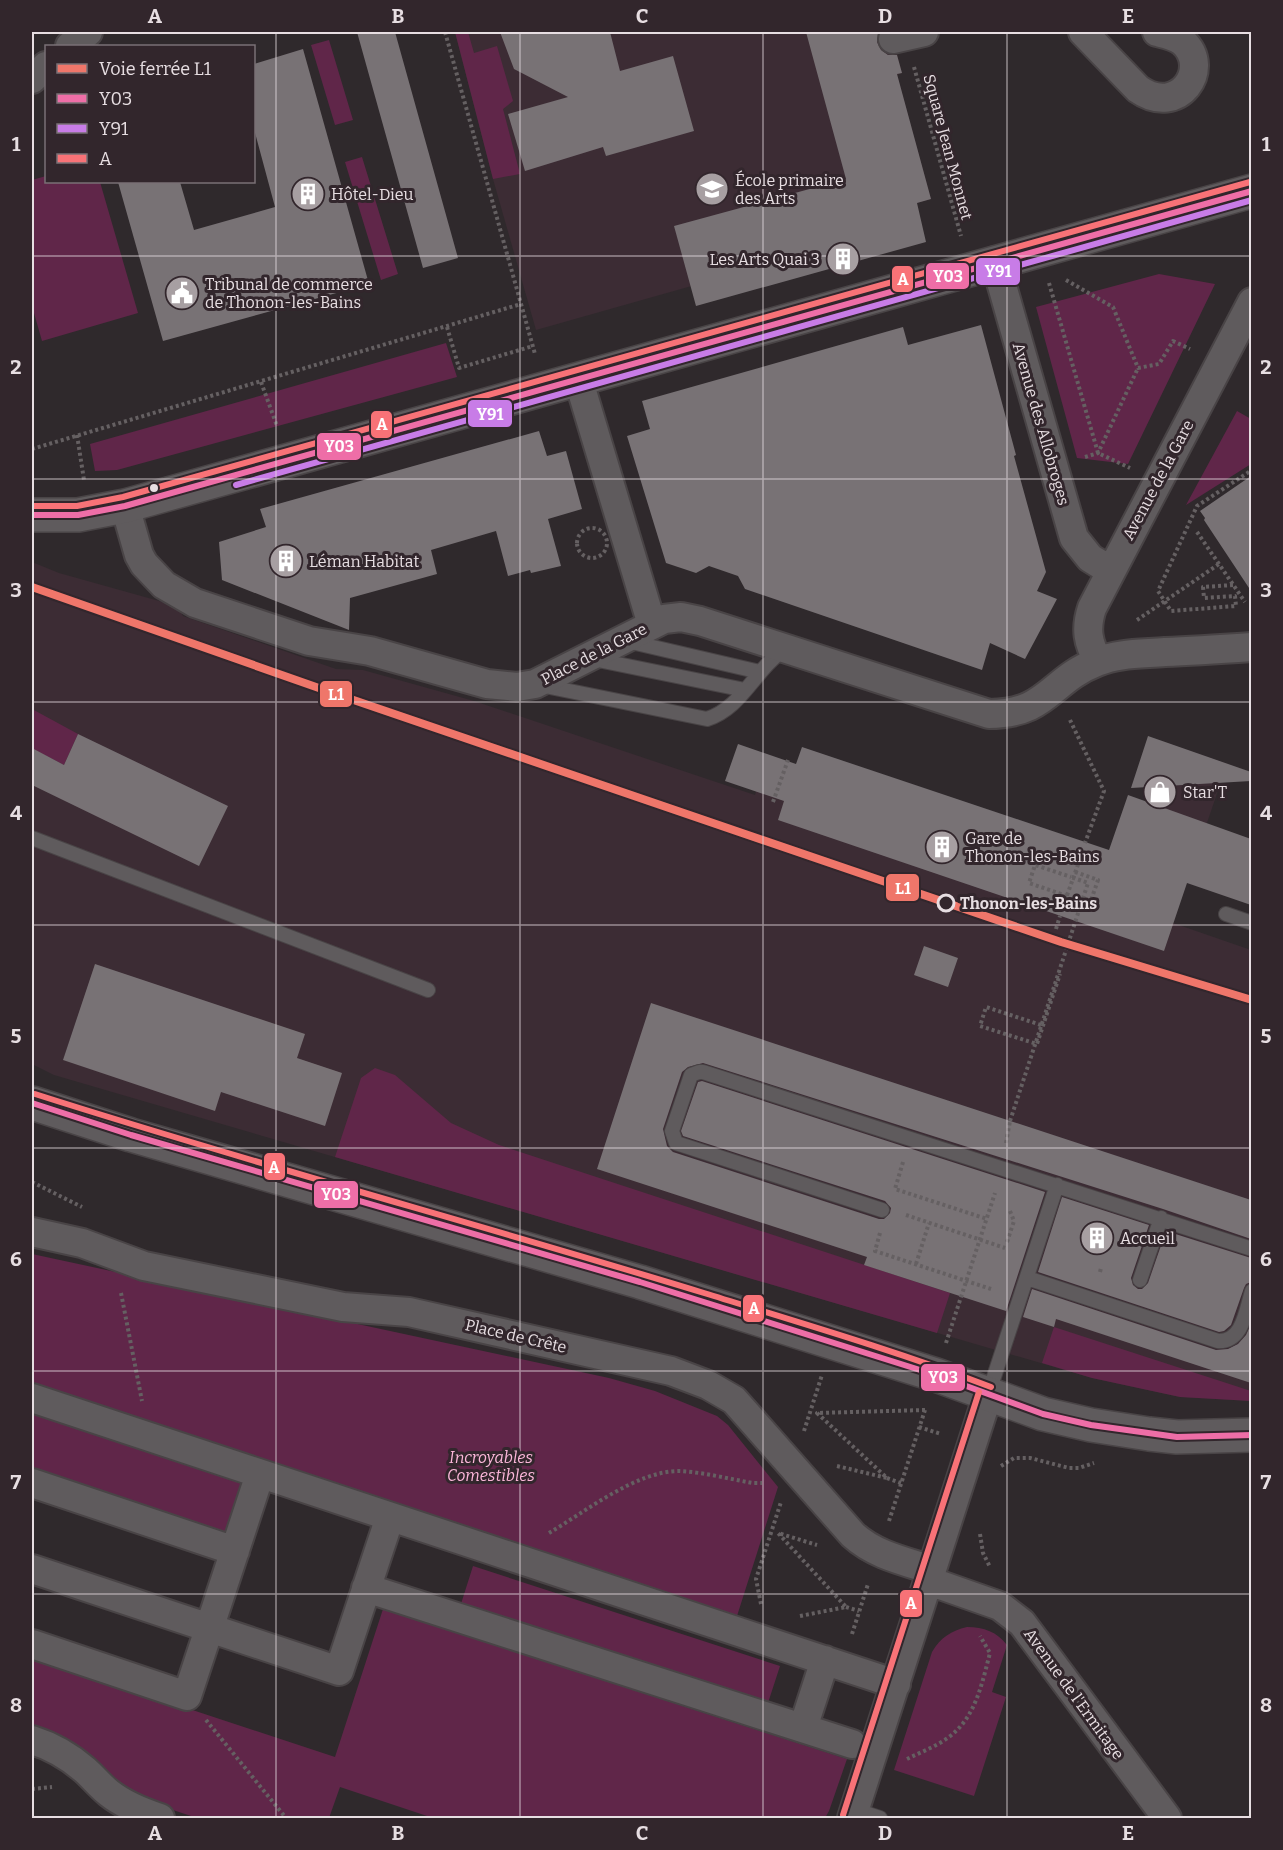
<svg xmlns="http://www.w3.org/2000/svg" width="1283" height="1850" font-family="Bitter,serif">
<rect width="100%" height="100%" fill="#2f292c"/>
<path fill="#3c2c34" d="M455,32H891L902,73L897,75L931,199L895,209L900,227L536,330L493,179Z
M32,562L59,573L177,606L183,616L336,669L363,670L474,701L755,795L762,773L1123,873L1167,743L1227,764L1173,923L1251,950V1401L1180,1397L1092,1378L54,1075L32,1064Z"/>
<path fill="#602649" d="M455,32H468L474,53L497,46L513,101L503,109L520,174L493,179Z
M329,40L353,120L335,125L311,45Z
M362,157L398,274L381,280L345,162Z
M46,176V182H100L138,313L42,341L32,306V180Z
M1159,274L1215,284L1128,464L1077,458L1036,307Z
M446,343L457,377L117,470L95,471L90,444Z
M1237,411L1251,419V464L1186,505Z
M32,709L78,734L64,765L33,749L32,751Z
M375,1068L395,1075L451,1123L499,1145L950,1293L937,1333L335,1157L361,1078Z
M32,1254L609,1378L655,1391L717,1416L728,1425L778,1487L737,1616L32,1383Z
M1054,1327L1251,1391V1401L1180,1397L1092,1378L1042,1363Z
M32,1414L243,1484L226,1534L32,1469Z
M473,1566L780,1666L767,1706L460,1607Z
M383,1609L847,1759L829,1811L825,1818H433L340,1787L329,1818H197L152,1803L124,1787L91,1757L32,1729V1657L335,1757Z
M967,1627C984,1627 997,1632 1007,1645L992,1692L1006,1697L974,1796L894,1770L932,1652C941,1637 951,1631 967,1627Z"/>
<path fill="#787275" d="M357,32H395L458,258L423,268Z
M500,32H610L620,71L673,56L694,131L606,156L603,147L525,171L508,114L568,97L514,69Z
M806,32H879L877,42L881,50L888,55H897L902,73L897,74L931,199L917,203L926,242L696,306L674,226L846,179Z
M303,49L369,284L163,341L118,182H180L194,230L275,207L254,129V64Z
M981,325L1016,455L1014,456L1046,572L1037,591L1057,599L1025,659L990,643L982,670L745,589L738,576L709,566L696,573L666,563L627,436L650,429L642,401L903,327L908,345Z
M539,431L547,456L566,451L582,509L548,519L561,566L531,573L530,570L508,576L496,531L431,550L437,574L350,598L349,630L222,580L219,542L266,527L260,509Z
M1251,476V591L1204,520L1205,518L1200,511Z
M78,734L228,806L199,866L32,785V748L64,765Z
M1148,736L1251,772V781L1131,788Z
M738,744L796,764L802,747L1109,850L1128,795L1251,839V905L1187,883L1164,951L778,820L784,801L725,781Z
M924,946L958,958L948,987L914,975Z
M95,964L305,1034L297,1058L342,1073L325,1126L221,1092L215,1111L63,1060Z
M651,1003L1251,1200V1239L1163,1209L703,1063L688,1067L682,1072L663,1129L667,1146L673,1152L879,1219H884L890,1213L891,1208L885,1201L683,1136L681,1131L698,1082L702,1081L1045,1192L1006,1311L864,1265L867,1257L597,1169Z
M1062,1197L1149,1225L1131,1278L1133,1285L1138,1289H1142L1148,1283L1166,1231L1251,1258V1282L1246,1284L1244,1288L1231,1325L1224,1331L1219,1332L1038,1272Z
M1032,1289L1216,1350L1228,1349L1238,1344L1246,1335L1251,1324V1383L1056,1319L1054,1327L1023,1317Z"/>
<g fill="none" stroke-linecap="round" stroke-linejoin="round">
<g stroke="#494446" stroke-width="16">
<path id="lane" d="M627,641L760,672
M593,659L745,690
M540,685L707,719C742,708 755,669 785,649
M32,838L428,990
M1226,914L1252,923
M882,1210L676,1143L672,1131L691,1075L699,1072H703L1252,1249
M1027,1278L1218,1341C1243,1342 1246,1310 1252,1291
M1140,1280L1161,1218
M988,1395L1057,1185
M856,1810L880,1818"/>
</g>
<g stroke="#494446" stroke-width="32">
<path id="street" d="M1083,32L1138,89C1179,118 1212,68 1183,42C1176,36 1165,34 1157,32
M893,39L924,32
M70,46L88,32
M32,79L46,66
M995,261L1074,538L1090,558L1111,571
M578,378L652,625
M125,506L139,555L144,564L164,585L195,603L309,641L370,651L487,684L517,687L535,684L664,619L681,617L700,621L989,714C1048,714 1050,680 1097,662C1118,653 1142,654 1165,652C1194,651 1223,649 1252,647
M1098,661C1088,643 1085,629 1092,608L1252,302
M32,1232L82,1243L144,1266L343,1307L409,1312L671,1371L708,1385L734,1400L853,1535C875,1555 904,1561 932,1570
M32,1398L896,1684
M32,1483L235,1551
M32,1569L339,1671L390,1517
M929,1581L1000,1606L1022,1623L1167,1818
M366,1588L852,1744
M32,1644L187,1696L260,1474
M803,1728L825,1660
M32,1740C51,1746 69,1756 85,1770C93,1777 100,1786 109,1793C124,1805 142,1812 160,1818
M852,1818L988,1395"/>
</g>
<g stroke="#494446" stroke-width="36">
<path id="secondary" d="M32,515H78L125,506L1252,191
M32,1103L131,1135L640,1282L936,1375L1043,1414L1091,1425L1149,1434L1177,1437L1252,1435"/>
</g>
<path stroke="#656062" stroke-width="4" stroke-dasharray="3 3" stroke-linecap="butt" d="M445,32L535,354
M914,67L961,236
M1066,280L1113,307L1138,368L1159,364L1173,341L1190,349
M1049,283L1098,453L1130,468
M447,327L459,368L533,346
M261,382L277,426
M77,435L84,480
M32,449L521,304
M1085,457L1098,453L1138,368
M577 543a15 15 0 1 1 30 0a15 15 0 1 1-30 0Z
M1197,532L1245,602
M1233,585L1203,587L1204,598L1235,596L1236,606L1171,611L1158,591L1197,506L1252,470
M1137,620L1219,564
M1070,720L1104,791L1085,843
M773,802L788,760
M1075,872L1098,880L1088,909
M1067,896L1029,883L1035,865L1071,877
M1065,901L1080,859
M1056,929L1060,916
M1041,1025L986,1007L980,1026L1037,1044L1060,974
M1006,1143L1010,1121
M903,1162L895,1189L987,1219
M32,1182L82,1207
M906,1215L1005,1248
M880,1233L875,1251L991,1289
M1007,1242L1014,1221L1010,1211
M916,1264L929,1223
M1100,1272L1101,1268
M121,1293L142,1401
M946,1343L995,1193
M919,1427L941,1434
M804,1431L822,1375
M837,1466L887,1478L817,1413L925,1410
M1001,1466L1014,1458H1030L1069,1468H1079L1094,1463
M887,1478L901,1483
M889,1521L925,1410
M549,1533C585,1512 636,1471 679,1471C703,1472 729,1479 753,1483H762
M980,1534L983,1553L990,1567
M761,1604L756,1579L781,1502
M846,1607L859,1611
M800,1616L846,1607L778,1533L817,1545
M852,1634L868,1584
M206,1720L286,1818
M907,1759C921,1752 937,1746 949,1737C976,1717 982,1683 990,1653L980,1636
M32,1789L52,1787"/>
<use href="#lane" stroke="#5f5b5d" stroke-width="14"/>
<use href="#street" stroke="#5f5b5d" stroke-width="28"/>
<use href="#secondary" stroke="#5f5b5d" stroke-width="33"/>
<path stroke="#656062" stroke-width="4" stroke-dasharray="3 3" stroke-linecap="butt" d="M1010,1121L1088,883L1071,877"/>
<g stroke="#32262c" stroke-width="10">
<path id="bus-1" d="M32,515H78L125,506L1252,191
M32,1103L131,1135L640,1282L936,1375L1043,1414L1091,1425L1177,1437L1252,1435"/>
</g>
<g stroke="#32262c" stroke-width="10">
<path id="bus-2" d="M236,485L1252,200"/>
</g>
<g stroke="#32262c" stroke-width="10">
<path id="bus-3" d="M32,506H77L123,497L1250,182
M35,1094C257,1165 482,1225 704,1293C801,1323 897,1351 991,1387
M843,1815L979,1392"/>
</g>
<use href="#bus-1" stroke="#ee6ea7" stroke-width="6"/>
<use href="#bus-2" stroke="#c87ce7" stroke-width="6"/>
<use href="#bus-3" stroke="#f87277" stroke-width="6"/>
<g stroke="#32262c" stroke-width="12">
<path id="rail-1" d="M32,587L336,694L1061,942L1252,1000"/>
</g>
<use href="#rail-1" stroke="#ef766a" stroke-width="8"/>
</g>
<path fill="none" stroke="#e7dee2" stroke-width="1.5" stroke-opacity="0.55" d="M276,32V1818M520,32V1818M763,32V1818M1007,32V1818M32,256H1252M32,479H1252M32,702H1252M32,925H1252M32,1148H1252M32,1371H1252M32,1594H1252"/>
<defs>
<g id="school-disc" transform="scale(1.725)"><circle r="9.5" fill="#a79fa2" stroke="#32262c"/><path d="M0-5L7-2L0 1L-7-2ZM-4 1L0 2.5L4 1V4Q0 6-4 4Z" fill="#fff"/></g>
<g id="building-disc" transform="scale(1.725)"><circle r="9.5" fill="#a79fa2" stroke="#32262c"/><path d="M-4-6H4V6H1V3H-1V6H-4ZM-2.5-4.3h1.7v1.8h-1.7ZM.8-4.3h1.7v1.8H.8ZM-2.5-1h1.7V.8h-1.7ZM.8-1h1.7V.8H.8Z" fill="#fff"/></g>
<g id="civic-disc" transform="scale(1.725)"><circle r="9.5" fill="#a79fa2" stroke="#32262c"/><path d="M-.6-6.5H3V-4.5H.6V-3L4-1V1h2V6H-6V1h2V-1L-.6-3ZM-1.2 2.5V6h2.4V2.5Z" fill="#fff"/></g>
<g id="shop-disc" transform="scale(1.725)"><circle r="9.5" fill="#a79fa2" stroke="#32262c"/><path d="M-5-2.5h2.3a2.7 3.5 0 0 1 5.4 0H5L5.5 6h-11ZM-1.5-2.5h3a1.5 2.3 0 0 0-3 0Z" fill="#fff"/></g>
</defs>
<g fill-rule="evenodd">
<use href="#school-disc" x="712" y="189"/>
<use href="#building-disc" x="308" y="194"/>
<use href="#building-disc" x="843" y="259"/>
<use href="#civic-disc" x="182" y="293"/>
<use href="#building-disc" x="286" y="561"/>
<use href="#shop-disc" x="1160" y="792"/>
<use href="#building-disc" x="942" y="847"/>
<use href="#building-disc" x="1097" y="1238"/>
</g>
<circle fill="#e7dee2" stroke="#32262c" stroke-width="2" cx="154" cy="488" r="5"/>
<circle fill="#32262c" stroke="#e7dee2" stroke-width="3" cx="946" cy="903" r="8"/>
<g text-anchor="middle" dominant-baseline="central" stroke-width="6" stroke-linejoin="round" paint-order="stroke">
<g font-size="16" fill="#e7dee2" stroke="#32262c">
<text transform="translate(948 147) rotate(75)">Square Jean Monnet</text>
<text transform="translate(1041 424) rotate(74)">Avenue des Allobroges</text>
<text transform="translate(1158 480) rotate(-62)">Avenue de la Gare</text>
<text transform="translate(594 654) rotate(-27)">Place de la Gare</text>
<text transform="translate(516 1336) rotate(13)">Place de Crête</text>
<text transform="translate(1074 1694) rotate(54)">Avenue de l'Ermitage</text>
</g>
<g font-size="16" fill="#e7dee2" stroke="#32262c" text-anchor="start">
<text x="735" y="180">École primaire<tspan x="735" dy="18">des Arts</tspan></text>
<text x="331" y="194">Hôtel-Dieu</text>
<text x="820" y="259" text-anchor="end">Les Arts Quai 3</text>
<text x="205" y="284">Tribunal de commerce<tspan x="205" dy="18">de Thonon-les-Bains</tspan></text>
<text x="309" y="561">Léman Habitat</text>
<text x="1183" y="792">Star'T</text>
<text x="965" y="838">Gare de<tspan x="965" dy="18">Thonon-les-Bains</tspan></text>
<text x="1120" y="1238">Accueil</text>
</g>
<g font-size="16" font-weight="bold" fill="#e7dee2" stroke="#32262c" text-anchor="start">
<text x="960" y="903">Thonon-les-Bains</text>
</g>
<g font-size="16" font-style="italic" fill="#fcb7da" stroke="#32262c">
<text x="491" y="1457">Incroyables<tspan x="491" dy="18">Comestibles</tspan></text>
</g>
</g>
<g stroke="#32262c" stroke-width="2">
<rect x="975" y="257" width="46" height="29" rx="6" fill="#c87ce7"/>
<rect x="925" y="262" width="45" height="28" rx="6" fill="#ee6ea7"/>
<rect x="891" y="265" width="23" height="28" rx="6" fill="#f87277"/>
<rect x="467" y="399" width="46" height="29" rx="6" fill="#c87ce7"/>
<rect x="370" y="410" width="23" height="29" rx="6" fill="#f87277"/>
<rect x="316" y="432" width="46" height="29" rx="6" fill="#ee6ea7"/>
<rect x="319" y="680" width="34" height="28" rx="6" fill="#ef766a"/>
<rect x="885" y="873" width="35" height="29" rx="6" fill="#ef766a"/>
<rect x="263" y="1152" width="23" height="29" rx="6" fill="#f87277"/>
<rect x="313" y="1180" width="46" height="29" rx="6" fill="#ee6ea7"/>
<rect x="742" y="1294" width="23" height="29" rx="6" fill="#f87277"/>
<rect x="920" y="1363" width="46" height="29" rx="6" fill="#ee6ea7"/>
<rect x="899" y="1589" width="24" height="29" rx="6" fill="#f87277"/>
</g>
<g font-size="16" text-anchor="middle" font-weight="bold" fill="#fff">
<text x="998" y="277">Y91</text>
<text x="948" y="282">Y03</text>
<text x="903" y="285">A</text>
<text x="490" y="420">Y91</text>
<text x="382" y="430">A</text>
<text x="339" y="452">Y03</text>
<text x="336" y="700">L1</text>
<text x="903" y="894">L1</text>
<text x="274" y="1173">A</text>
<text x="336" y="1200">Y03</text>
<text x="754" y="1314">A</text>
<text x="943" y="1383">Y03</text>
<text x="911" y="1609">A</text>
</g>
<rect width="1283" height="1850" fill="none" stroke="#32262c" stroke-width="66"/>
<rect x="45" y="45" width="210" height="138" fill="#32262c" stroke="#7a7075" stroke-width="1.5"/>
<rect x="57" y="64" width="30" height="9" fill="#ef766a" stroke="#7a7075" stroke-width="1.5"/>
<text x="99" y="75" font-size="18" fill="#e7dee2">Voie ferrée L1</text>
<rect x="57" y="94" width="30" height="9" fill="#ee6ea7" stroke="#7a7075" stroke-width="1.5"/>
<text x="99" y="105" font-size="18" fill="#e7dee2">Y03</text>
<rect x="57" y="124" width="30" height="9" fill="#c87ce7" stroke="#7a7075" stroke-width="1.5"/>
<text x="99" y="135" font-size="18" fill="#e7dee2">Y91</text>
<rect x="57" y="154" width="30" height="9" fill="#f87277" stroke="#7a7075" stroke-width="1.5"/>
<text x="99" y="165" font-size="18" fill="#e7dee2">A</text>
<rect x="33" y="33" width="1217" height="1784" fill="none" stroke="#e7dee2" stroke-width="2"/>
<g font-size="20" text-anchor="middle" font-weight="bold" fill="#e7dee2">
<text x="155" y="23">A</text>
<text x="398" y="23">B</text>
<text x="642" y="23">C</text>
<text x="885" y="23">D</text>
<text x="1128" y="23">E</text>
<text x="16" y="151">1</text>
<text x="1266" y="151">1</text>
<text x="16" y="374">2</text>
<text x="1266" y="374">2</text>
<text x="16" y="597">3</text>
<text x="1266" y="597">3</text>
<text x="16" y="820">4</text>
<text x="1266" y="820">4</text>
<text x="16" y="1043">5</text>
<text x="1266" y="1043">5</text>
<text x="16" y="1266">6</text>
<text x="1266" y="1266">6</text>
<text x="16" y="1489">7</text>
<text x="1266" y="1489">7</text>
<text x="16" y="1712">8</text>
<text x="1266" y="1712">8</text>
<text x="155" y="1840">A</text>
<text x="398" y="1840">B</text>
<text x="642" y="1840">C</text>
<text x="885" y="1840">D</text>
<text x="1128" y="1840">E</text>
</g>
</svg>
